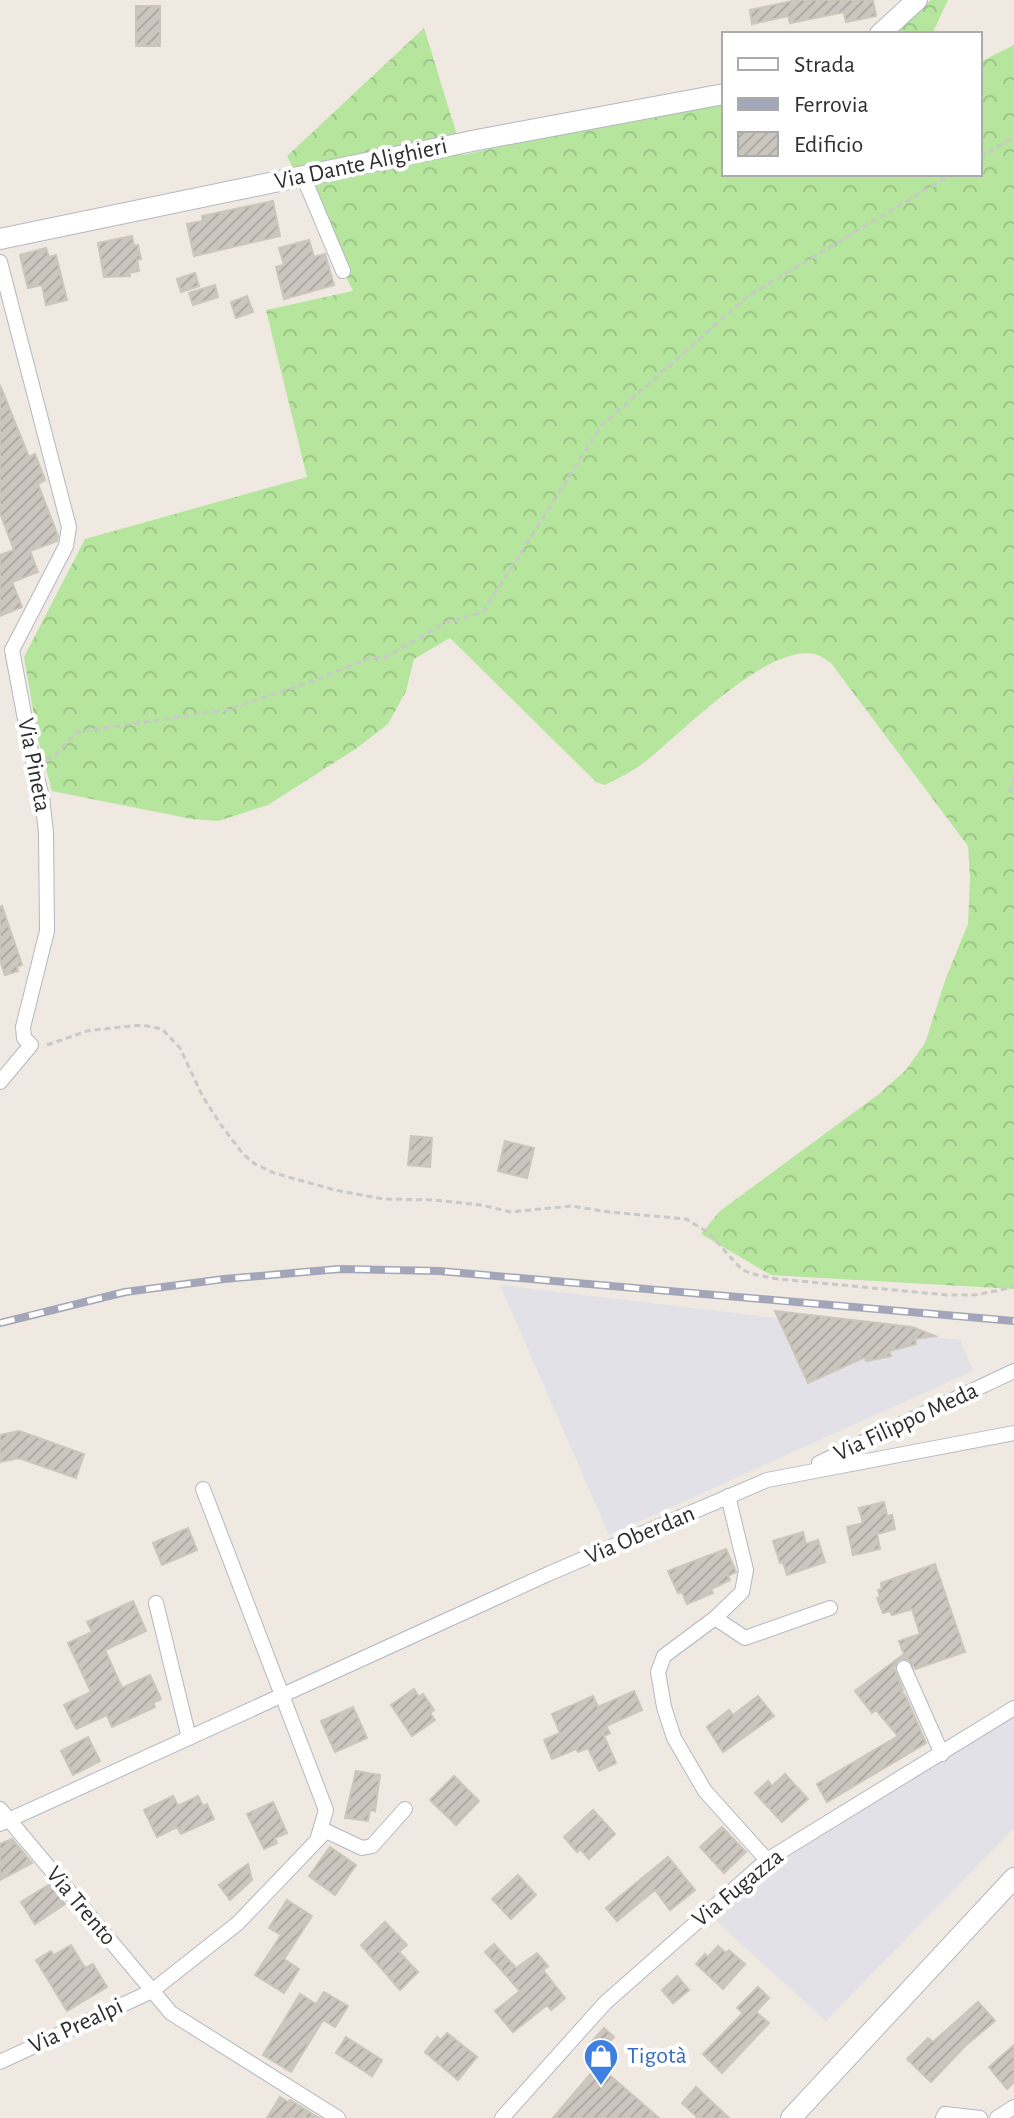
<svg xmlns="http://www.w3.org/2000/svg" width="1014" height="2118" font-family="'Alegreya Sans',sans-serif">
<defs>
<pattern id="forest-crowns" width="20" height="18" patternUnits="userSpaceOnUse" patternTransform="scale(2)"><rect width="20" height="18" fill="#b6e59e"/><path d="M2 6a3 3 0 1 1 6 0M12 15a3 3 0 1 1 6 0" fill="none" stroke="#9dc588"/></pattern>
<pattern id="building-hatch" width="6" height="6" patternUnits="userSpaceOnUse" patternTransform="scale(2)"><rect width="6" height="6" fill="#cbc7bf"/><path d="M-1 1l2-2M0 6l6-6M5 7l2-2" fill="none" stroke="#afaba4"/></pattern>
</defs>
<rect width="100%" height="100%" fill="#efe9e1"/>
<path fill="#e3e1e8" d="M500,1285L960,1340L973,1371L609,1535Z
M1014,1715V1828L826,2021L715,1920L779,1862Z"/>
<path fill="url(#forest-crowns)" d="M931,0H948L932,34H894Z
M424,28L463,155L724,98V174H980V62L1014,45V1289L771,1275L701,1234L720,1211L879,1094L906,1070L925,1043L946,978L968,924L970,878L968,846L831,663C824,658 818,654 809,653C762,651 686,728 652,756C639,768 621,777 605,785L596,782L450,638L414,659L406,691L388,724L357,748L268,805L218,821L192,819L52,791L38,739L24,657L85,539L307,477L266,310L353,291L287,156Z"/>
<path fill="url(#building-hatch)" stroke="#cbc5ba" stroke-width="2" d="M797,0H873L876,16L846,22L844,12L790,23L788,16L752,24L750,10Z
M136,6H160V46H136Z
M273,201L280,236L194,256L187,224L203,221L202,216Z
M132,236L134,246L138,245L141,259L137,260L139,271L129,273L130,276L104,277L98,243Z
M309,240L314,257L325,254L334,285L284,299L276,267L284,265L279,248Z
M46,248L49,257L56,255L67,300L46,305L42,285L28,288L20,255Z
M195,273L199,286L181,292L177,279Z
M215,285L218,297L193,305L189,293Z
M247,296L253,312L236,318L231,302Z
M0,385L29,457L35,454L45,480L38,484L58,536L57,541L30,551L38,572L12,582L22,607L0,616V555L14,550L0,513Z
M2,906L22,965L17,967L18,971L5,975L0,960V907Z
M411,1136L432,1138L430,1167L408,1165Z
M505,1141L534,1148L527,1178L498,1171Z
M775,1311L912,1327L935,1336L915,1339L916,1344L889,1351L891,1356L866,1361L865,1357L808,1383Z
M19,1431L84,1454L76,1478L19,1458L0,1462V1435Z
M884,1502L887,1516L892,1515L895,1529L877,1534L880,1549L853,1555L847,1527L863,1523L859,1508Z
M188,1528L197,1550L162,1565L153,1543Z
M803,1532L806,1544L818,1540L825,1562L787,1575L783,1562L780,1563L773,1541Z
M726,1549L736,1572L728,1576L730,1580L711,1589L713,1593L687,1604L682,1592L678,1593L668,1571Z
M935,1564L965,1652L915,1669L909,1660L901,1659L894,1668L903,1690L901,1691L906,1697L926,1743L827,1802L817,1784L898,1736L876,1710L872,1713L855,1691L904,1654L899,1641L920,1634L912,1609L892,1615L890,1611L883,1613L877,1598L880,1597L878,1590L882,1589L881,1583Z
M133,1601L146,1631L105,1650L122,1688L150,1675L161,1699L153,1703L155,1707L112,1727L107,1715L76,1729L64,1705L91,1692L68,1643L92,1632L87,1622Z
M414,1689L419,1697L423,1694L434,1710L430,1713L435,1720L412,1736L391,1705Z
M634,1691L642,1710L606,1726L610,1733L604,1736L616,1763L599,1771L588,1748L578,1752L576,1749L552,1759L544,1740L560,1733L552,1714L593,1696L598,1707Z
M758,1696L774,1716L723,1752L707,1727L729,1710L733,1715Z
M353,1707L367,1738L335,1752L321,1721Z
M88,1737L100,1761L73,1775L61,1751Z
M356,1771L380,1775L375,1811L370,1810L368,1821L345,1818Z
M785,1774L808,1799L782,1822L755,1793L768,1781L772,1786Z
M454,1776L479,1801L456,1825L430,1800Z
M173,1796L178,1806L198,1796L203,1806L207,1804L214,1819L181,1834L177,1827L157,1837L144,1810Z
M273,1802L287,1833L275,1838L277,1843L264,1849L247,1814Z
M593,1810L615,1834L589,1859L580,1849L577,1852L564,1837Z
M722,1827L746,1852L724,1873L700,1847Z
M12,1839L32,1863L0,1880V1844Z
M330,1847L356,1865L335,1895L309,1876Z
M668,1857L695,1890L670,1910L655,1890L617,1921L606,1908Z
M248,1864L252,1880L230,1900L219,1885Z
M518,1875L536,1895L511,1919L492,1899Z
M50,1884L65,1904L35,1924L21,1902Z
M287,1900L312,1916L284,1959L299,1969L284,1993L255,1975L281,1935L269,1928Z
M385,1922L407,1945L399,1952L418,1972L400,1990L361,1945Z
M494,1944L516,1968L537,1953L548,1966L543,1970L565,1998L551,2010L547,2005L513,2032L495,2011L520,1991L485,1952Z
M71,1945L85,1968L93,1964L107,1987L67,2011L36,1960L51,1951L54,1955Z
M718,1946L726,1953L729,1950L745,1964L723,1989L696,1964L705,1954L708,1957Z
M677,1976L689,1990L673,2003L662,1990Z
M758,1987L769,1998L756,2012L769,2023L722,2073L703,2054L743,2013L737,2008Z
M324,1992L348,2006L335,2027L323,2020L291,2072L263,2055L300,1994L316,2004Z
M978,2002L995,2021L965,2046L931,2082L907,2059L928,2038L933,2042Z
M604,2028L614,2037L595,2057L586,2048Z
M447,2033L477,2057L458,2080L425,2052L437,2037L441,2040Z
M346,2037L382,2060L372,2076L336,2053Z
M1014,2045V2082L1007,2089L989,2067Z
M598,2065L659,2118H553Z
M696,2087L729,2118H698L682,2103Z
M280,2097L288,2102L290,2100L319,2118H267Z"/>
<g fill="none" stroke-linecap="round" stroke-linejoin="round">
<g stroke="#b4b7c1" stroke-width="16">
<path id="street" d="M303,176L343,271
M0,262L69,527L66,546L12,650L33,762L42,797L46,833L47,931L23,1027L24,1038L31,1045L0,1082
M819,1463L1014,1371
M203,1489L326,1810L318,1837
M728,1496L746,1570L742,1592L715,1618L664,1656L658,1672L664,1707L674,1738L705,1791L767,1860
M156,1603L189,1738
M715,1618L745,1638L830,1608
M904,1668L942,1754
M0,1809L171,2013L338,2118
M0,1824L548,1574L767,1480L1014,1433
M0,2062L152,1991L238,1923L326,1831L362,1848L372,1846L405,1809
M502,2118L605,2003L767,1860L1014,1708
M943,2118L945,2114L980,2118
M997,2118L1014,2107"/>
</g>
<g stroke="#b4b7c1" stroke-width="22">
<path id="secondary" d="M880,34L917,0
M0,239L477,140L724,94
M791,2118L1014,1878"/>
</g>
<path stroke="#c9c9c9" stroke-width="3" stroke-dasharray="6 4" stroke-linecap="butt" d="M980,157L1014,137
M46,759L53,758L77,732L226,710L310,682L370,658L386,657L445,623L483,612L601,426L748,296L952,174
M1010,792L1014,778
M47,1045L87,1031L112,1028L142,1025L162,1029L180,1048L203,1097L221,1125L243,1154L255,1164L274,1173L335,1190L383,1199L434,1200L481,1205L511,1212L571,1206L609,1212L686,1219L709,1233L742,1270L757,1275L778,1279L947,1295H975L1014,1287"/>
<use href="#street" stroke="#fff" stroke-width="14"/>
<use href="#secondary" stroke="#fff" stroke-width="20"/>
<g stroke="#a3a6b8" stroke-width="8">
<path id="rail" d="M0,1323L125,1292L224,1279L339,1269L439,1271L1014,1321"/>
</g>
<use href="#rail" stroke="#fff" stroke-width="5" stroke-dasharray="15" stroke-linecap="butt"/>
</g>
<defs>
<g id="shop-pin" transform="scale(1.8)"><path d="M0 17L-7.5 6A9.5 9.5 0 1 1 7.5 6Z" fill="#3f7fe0" stroke="#fff"/><path d="M-5-2.5h2.3a2.7 3.5 0 0 1 5.4 0H5L5.5 6h-11ZM-1.5-2.5h3a1.5 2.3 0 0 0-3 0Z" fill="#fff"/></g>
</defs>
<g fill-rule="evenodd">
<use href="#shop-pin" x="601" y="2056"/>
</g>
<g text-anchor="middle" dominant-baseline="central" stroke-width="8" stroke-linejoin="round" paint-order="stroke">
<g font-size="24" fill="#2e2e2e" stroke="#fff">
<text transform="translate(361 164) rotate(-12)">Via Dante Alighieri</text>
<text transform="translate(34 765) rotate(79)">Via Pineta</text>
<text transform="translate(906 1422) rotate(-25)">Via Filippo Meda</text>
<text transform="translate(640 1535) rotate(-23)">Via Oberdan</text>
<text transform="translate(738 1888) rotate(-39)">Via Fugazza</text>
<text transform="translate(81 1906) rotate(50)">Via Trento</text>
<text transform="translate(76 2026) rotate(-25)">Via Prealpi</text>
</g>
<g font-size="24" fill="#366cbe" stroke="#fff" text-anchor="start">
<text x="627" y="2056">Tigotà</text>
</g>
</g>
<rect x="722" y="32" width="260" height="144" fill="#ffffff" stroke="#ababab" stroke-width="2"/>
<rect x="738" y="58" width="40" height="12" fill="#ffffff" stroke="#ababab" stroke-width="2"/>
<text x="794" y="72" font-size="24" fill="#2e2e2e">Strada</text>
<rect x="738" y="98" width="40" height="12" fill="#a3a6b8" stroke="#ababab" stroke-width="2"/>
<text x="794" y="112" font-size="24" fill="#2e2e2e">Ferrovia</text>
<rect x="738" y="132" width="40" height="24" fill="url(#building-hatch)" stroke="#ababab" stroke-width="2"/>
<text x="794" y="152" font-size="24" fill="#2e2e2e">Edificio</text>
</svg>
